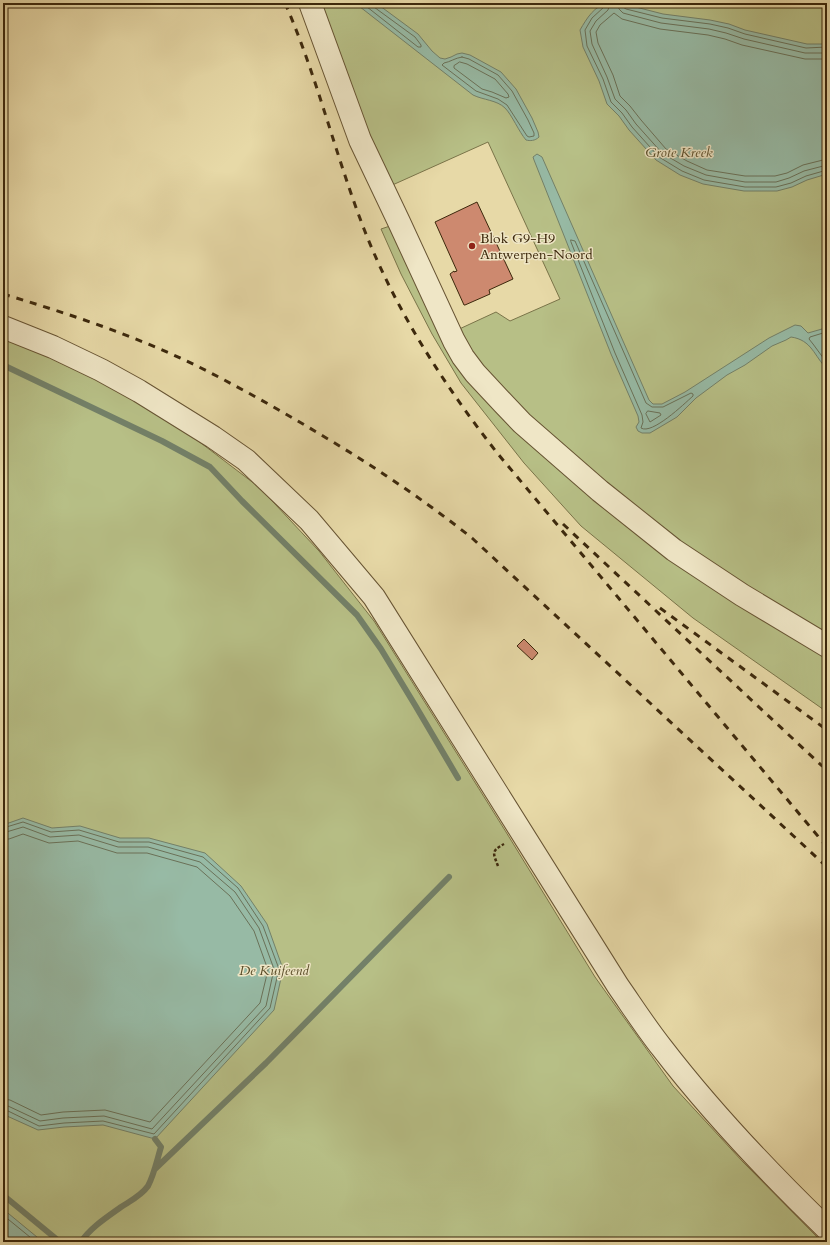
<svg xmlns="http://www.w3.org/2000/svg" width="830" height="1245" font-family="Cardo,serif">
<rect width="100%" height="100%" fill="#e7d9a7"/>
<filter id="stains"><feTurbulence type="fractalNoise" baseFrequency=".005" numOctaves="4"/><feColorMatrix values="0 0 0 0 .2 0 0 0 0 .09 0 0 0 0 .02 0 0 0 .5 -.17"/></filter>
<radialGradient id="worn" r=".72"><stop offset=".6" stop-color="#630" stop-opacity="0"/><stop offset="1" stop-color="#630" stop-opacity=".3"/></radialGradient>
<path fill="#b7bf86" stroke="#7a7449" d="M319,3H827V638L656,529L507,399L455,331L496,312L510,321L560,299L488,142L388,187Z
M390,226L472,376L816,649L827,661V712L693,618L581,526L524,463L461,383L432,334L401,274L381,229Z
M3,339L36,351L105,384L180,427L260,488L319,551L374,621L506,832L595,977L673,1086L743,1162L822,1242H3Z"/>
<path fill="#97baa5" stroke="#738068" d="M355,3H376L418,34L432,51L440,58L445,59L451,57L457,54L462,53L470,55L501,72L516,89L532,118L538,132L539,137C535,141 530,141 526,140C519,132 512,115 505,108C497,100 483,100 473,95Z
M608,3H620L663,14L710,20L729,24L745,30L807,44H827V174L807,180L792,187L777,191H744L703,184L680,175L656,160L629,130L619,116L607,104L599,81L583,47L580,30C587,18 594,6 608,3Z
M537,154L542,157L649,400L653,404H662L685,392L769,338L795,325L801,326L808,333L822,329L827,323V369C814,356 812,340 791,337L786,340L772,346L745,365L727,375L696,398L677,417L650,433H642L638,431L636,427L639,422L638,416L611,354L534,160L533,157Z
M23,818L52,828L80,826L120,838H149L205,853L241,886L267,924L283,969L274,1010L155,1139L103,1125L64,1127L38,1130L7,1116L3,1113V825Z
M3,1209L43,1242H3Z"/>
<g fill="none" stroke-linecap="round" stroke-linejoin="round">
<path stroke="#6a7158" stroke-width="1" d="M362,3L418,47H421V45L415,37L378,10L374,7L373,3
M605,3L604,7L592,18L585,30L587,46L603,79L611,102L622,113L632,127L659,157L682,171L704,180L745,187H776L791,183L806,176L827,170
M610,3L608,10L596,21L590,31L592,44L607,77L615,99L626,110L636,124L662,153L684,166L706,175L745,182H776L789,178L804,171L827,165
M618,3L619,9L623,13L661,23L709,29L726,33L744,39L805,53H827
M623,3V7L626,9L662,18L710,24L728,28L745,34L806,48L827,47
M462,57L469,59L498,75L512,91L528,120L534,133V136L529,137L527,136L507,105L498,99L476,91L442,65L444,63C450,62 455,58 462,57Z
M827,59H805L742,45L725,39L708,35L660,29L622,19L614,13L600,25L596,32L598,43L613,75L620,96L630,106L641,120L666,149L687,161L707,170L745,176H775L787,173L803,165L827,159
M460,62L467,64L495,79L508,94L509,97L506,98L492,92L482,89L454,68V66Z
M571,240L575,241L646,403L652,407H663L691,393L693,394V396C684,404 652,435 641,428L643,422L642,415L615,353L571,242Z
M827,329L823,333L810,337L809,339L813,344L827,363
M648,411L660,413L661,415L650,422L646,414Z
M3,828L23,822L51,832L79,830L119,842H149L203,857L238,888L263,926L279,969L270,1008L154,1134L103,1121L64,1123L39,1126L6,1110H3
M3,833L23,827L50,837L79,835L118,847H148L200,862L235,892L259,928L274,969L266,1006L152,1129L104,1116L63,1118L40,1121L8,1106L3,1105
M3,839H9L23,834L49,843L78,841L117,853H147L197,867L230,896L254,931L268,970L260,1003L150,1122L105,1110L63,1112L41,1115L10,1100L3,1099
M3,1215L36,1242"/>
<path stroke="#738068" stroke-width="6" d="M3,365L162,441L210,467L242,501L357,615L381,649L415,705L458,778
M155,1169L266,1063L449,877
M3,1195L60,1242
M81,1242C90,1228 107,1217 121,1207C130,1201 141,1196 148,1186C154,1175 157,1160 161,1147L155,1139"/>
</g>
<path fill="#cd896f" stroke="#3c280c" d="M477,202L513,279L489,290L490,294L465,305H464L450,274L454,271V272L457,271L435,222Z
M524,639L538,653L532,660L517,646Z"/>
<g fill="none" stroke-linecap="round" stroke-linejoin="round">
<g stroke="#675433" stroke-width="24">
<path id="minor" d="M310,3L360,140L399,222L454,341L463,357L475,373L503,403L522,423L600,491L674,550L742,595L827,646
M3,327L53,347L101,370L139,391L213,437L246,460L309,520L374,597L618,986C632,1006 646,1028 662,1048C712,1113 768,1172 827,1229"/>
</g>
<path stroke="#3c280c" stroke-width="2.5" stroke-dasharray="3 2" stroke-linecap="butt" d="M498,866C493,853 491,851 504,844"/>
<use href="#minor" stroke="#efe6c6" stroke-width="22"/>
<path stroke="#3c280c" stroke-width="3" stroke-dasharray="7 7" stroke-linecap="butt" d="M285,3C317,76 335,154 364,229C396,311 444,385 498,454L827,847
M3,294C73,315 142,338 207,371C246,391 285,413 323,436C375,467 424,500 472,538L827,867
M563,524L821,765L827,769
M660,608L827,730"/>
</g>
<circle fill="#8f2418" stroke="#efe6c6" stroke-width="1.5" cx="472" cy="246" r="4"/>
<g text-anchor="middle" dominant-baseline="central" stroke-width="3" stroke-linejoin="round" paint-order="stroke">
<g font-size="14" font-style="italic" fill="#5b4e2a" stroke="#efe6c6">
<text x="679" y="152">Grote Kreek</text>
<text x="274" y="970">De Kuifeend</text>
</g>
<g font-size="14" fill="#3c280c" stroke="#efe6c6" text-anchor="start">
<text x="480" y="238">Blok G9-H9<tspan x="480" dy="16">Antwerpen-Noord</tspan></text>
</g>
</g>
<rect width="830" height="1245" fill="none" stroke="#e7d9a7" stroke-width="16"/>
<rect x="4" y="4" width="822" height="1237" fill="none" stroke="#3c280c" stroke-width="2"/>
<rect x="8" y="8" width="814" height="1229" fill="none" stroke="#3c280c"/>
<rect width="100%" height="100%" filter="url(#stains)"/>
<rect width="100%" height="100%" fill="url(#worn)"/>
</svg>
